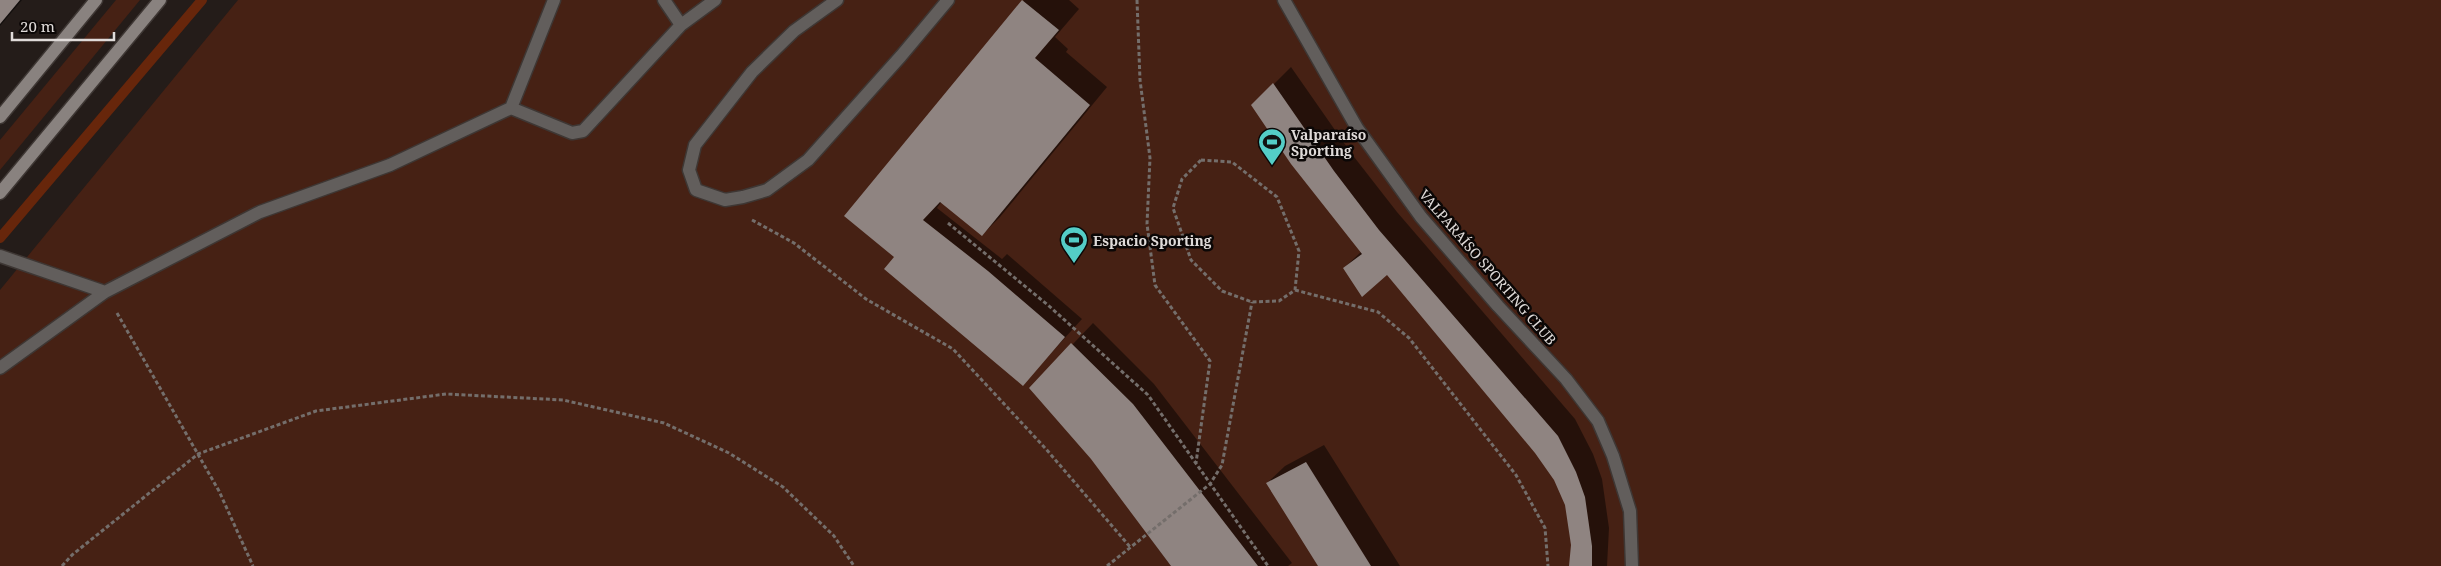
<svg xmlns="http://www.w3.org/2000/svg" width="2441" height="566" font-family="'Noto Serif',serif">
<rect width="100%" height="100%" fill="#241c19"/>
<path fill="#462114" d="M116,0H140L0,170V140Z
M238,0H2441V566H0V290Z"/>
<path fill="#0007" d="M0,0H22L0,26Z
M1024,0H1069L1079,9L1055,37L1068,49L1066,52L1107,87L1000,217L982,235L942,201L937,208L1002,259L1007,254L1082,319L1023,384L895,257L846,216Z
M1291,67L1351,153L1397,212L1575,419L1593,454L1602,479L1609,528L1607,566H1570L1572,545L1566,505L1555,479L1536,452L1387,273L1344,268L1362,251L1253,105Z
M1093,323L1154,384L1292,563L1288,566H1171L1092,458L1031,388Z
M1324,445L1400,566H1319L1267,483L1285,466Z"/>
<g fill="none" stroke-linecap="round" stroke-linejoin="round">
<path stroke="#67260b" stroke-width="10" d="M0,238L202,0"/>
</g>
<path fill="#8f8481" d="M0,0H20L0,24Z
M1022,0L1059,30L1035,58L1090,105L982,236L940,202L923,220L988,271L1065,337L1023,386L884,269L894,257L844,216Z
M1273,83L1334,171L1379,230L1558,436L1576,472L1585,497L1592,546V566H1569L1571,545L1565,505L1554,480L1535,453L1387,275L1362,297L1343,268L1362,254L1291,164L1251,105Z
M1071,343L1133,404L1258,566H1171L1091,459L1029,388Z
M1306,462L1371,566H1318L1266,483Z"/>
<g fill="none" stroke-linecap="round" stroke-linejoin="round">
<g stroke="#3e3734" stroke-width="15">
<path id="service" d="M664,0L681,25
M837,0L794,31L752,72L695,145L689,170L696,190L725,200L743,197L767,190L808,160L901,56L948,0
M1284,0L1357,128L1421,217L1498,306L1566,379L1598,421L1613,456L1630,511L1632,566
M511,108L572,133L583,131L681,25L715,0
M0,256L105,292
M0,368L105,292L260,212L390,165L511,108L554,0"/>
</g>
<g stroke="#3e3734" stroke-width="15">
<path id="secondary" d="M0,117L96,0
M0,193L160,0"/>
</g>
<path stroke="#746e6b" stroke-width="3" stroke-dasharray="4 2.5" stroke-linecap="butt" d="M1137,0L1140,80L1150,158L1147,224L1155,285L1210,361L1196,463
M1201,160L1232,162L1277,197L1299,251L1295,290L1279,301L1252,302L1222,291L1191,260L1173,208L1182,179Z
M752,220L794,243L866,299L953,349L1046,449L1131,548
M948,223L1049,306L1148,395L1268,566
M1295,290L1378,312L1409,338L1516,475L1545,528L1548,566
M117,313L219,491L253,566
M62,566L72,555L198,454L316,411L446,394L563,400L664,423L729,453L783,487L834,536L854,566
M1107,566L1210,484L1222,465L1252,302"/>
<use href="#service" stroke="#625e5c" stroke-width="12"/>
<use href="#secondary" stroke="#89827f" stroke-width="12"/>
</g>
<defs>
<g id="stadium-pin" transform="scale(1.4375)"><path d="M0 17L-7.5 6A9.5 9.5 0 1 1 7.5 6Z" fill="#54cdc7" stroke="#0b0706"/><path d="M0-5a6.5 5 0 1 0 0 10a6.5 5 0 1 0 0-10ZM-3.5-1.8h7v3.6h-7Z" fill="#111"/></g>
</defs>
<g fill-rule="evenodd">
<use href="#stadium-pin" x="1272" y="142"/>
<use href="#stadium-pin" x="1074" y="240"/>
</g>
<g text-anchor="middle" dominant-baseline="central" stroke-width="5" stroke-linejoin="round" paint-order="stroke">
<g font-size="14" font-weight="bold" fill="#e0dbd9" stroke="#0b0706" text-anchor="start">
<text x="1291" y="134">Valparaíso<tspan x="1291" dy="16">Sporting</tspan></text>
<text x="1093" y="240">Espacio Sporting</text>
</g>
<g font-size="14" fill="#e0dbd9" stroke="#0b0706">
<text transform="translate(1488 267) rotate(49)">VALPARAÍSO SPORTING CLUB</text>
</g>
</g>
<path d="M12 32v8h102v-8" fill="none" stroke="#e0dbd9" stroke-width="2.5"/>
<text x="20" y="32" font-size="15" fill="#e0dbd9" stroke="#0b0706" stroke-width="4" paint-order="stroke">20 m</text>
</svg>
